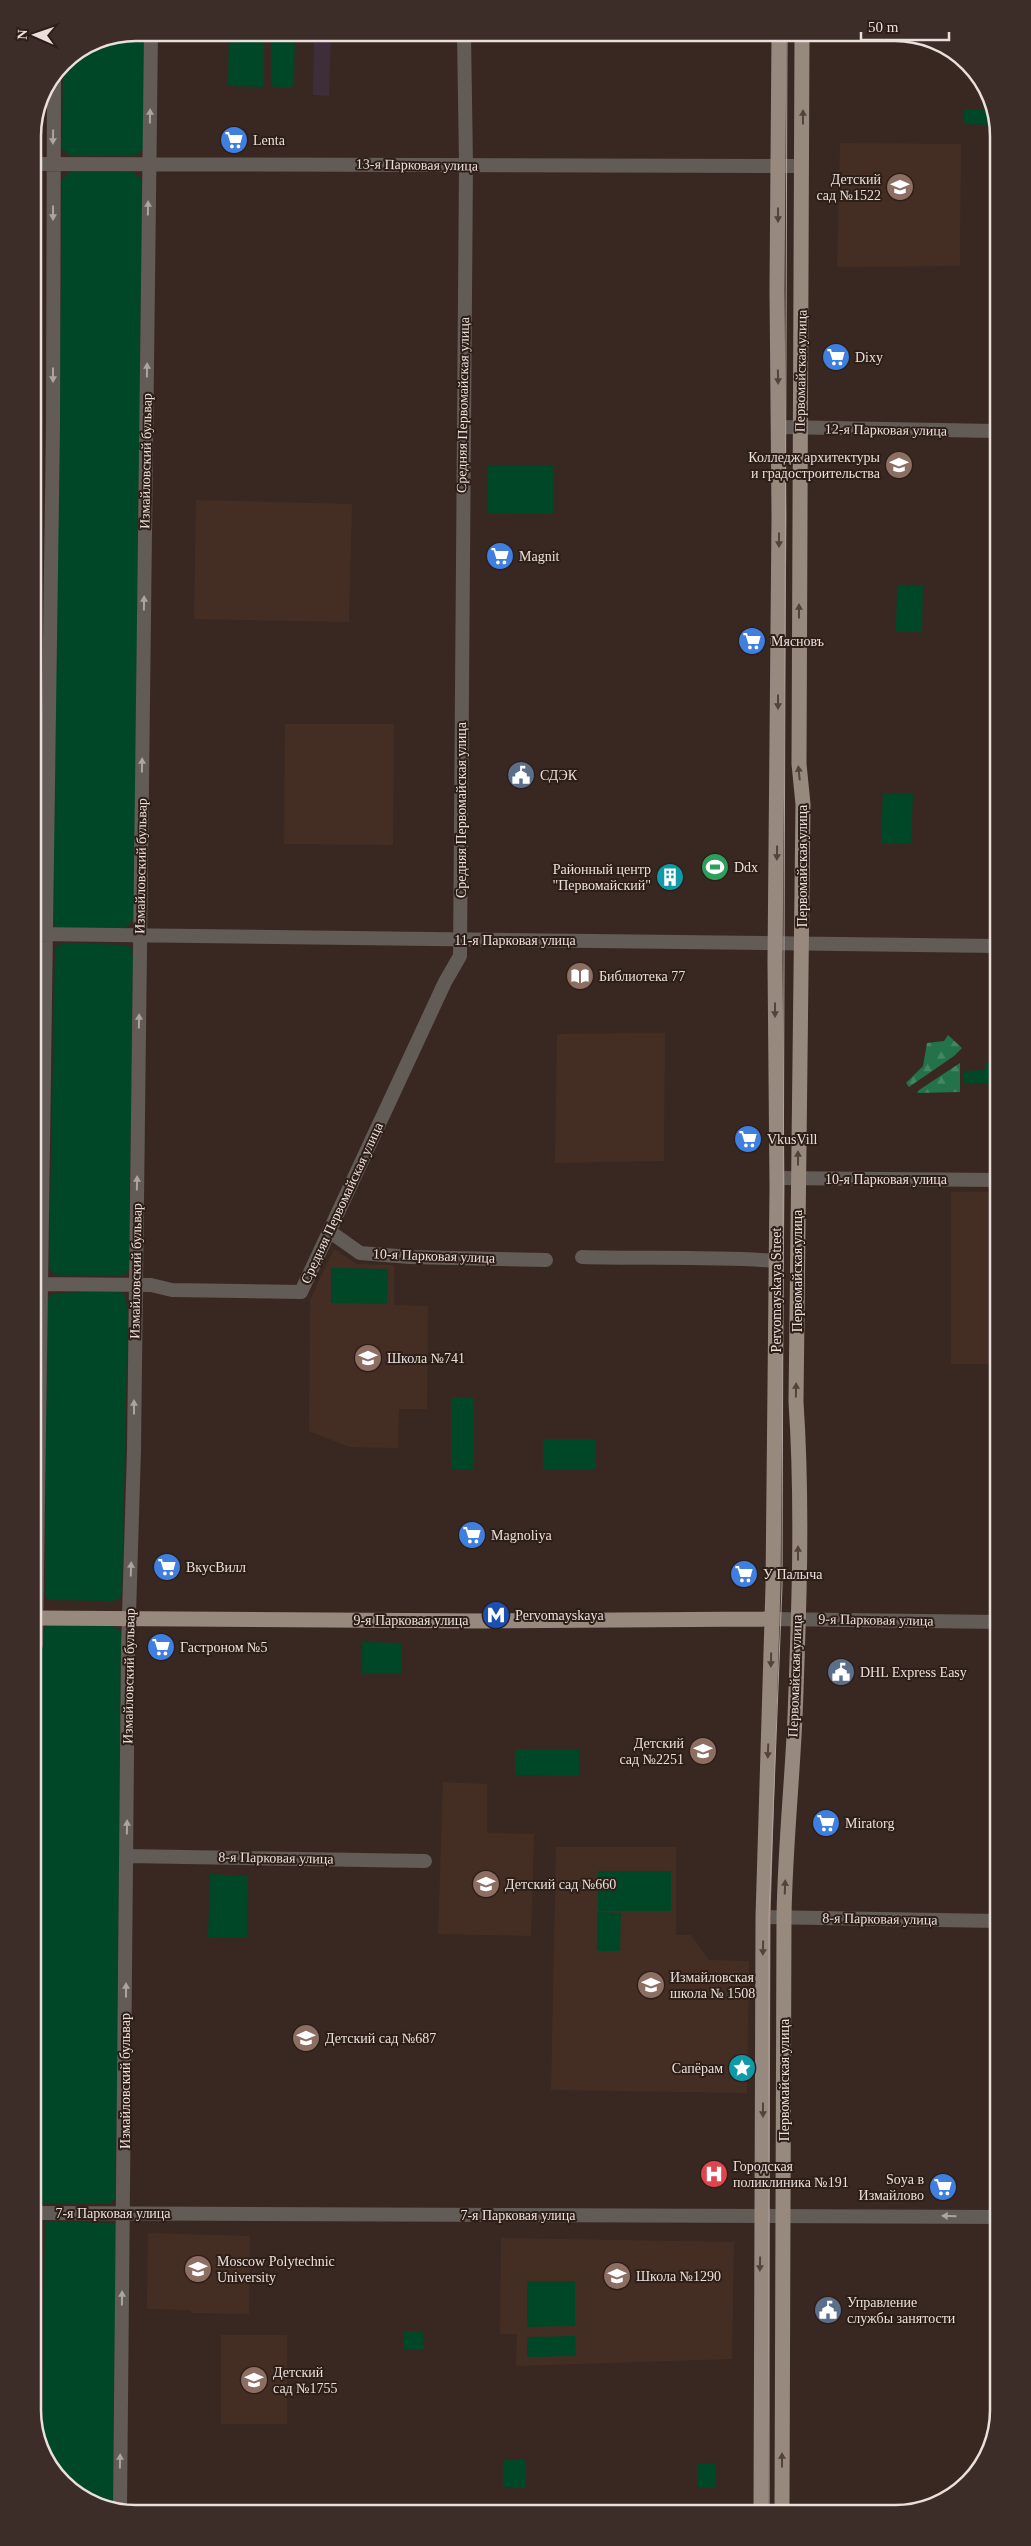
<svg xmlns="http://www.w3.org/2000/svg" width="1031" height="2546" font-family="'Times New Roman',serif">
<defs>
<pattern id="forest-firs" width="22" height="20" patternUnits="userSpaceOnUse" patternTransform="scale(1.25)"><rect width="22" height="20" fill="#237249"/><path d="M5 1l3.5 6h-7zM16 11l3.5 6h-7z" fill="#438663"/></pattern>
</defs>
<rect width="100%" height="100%" fill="#382821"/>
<path fill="#442e24" d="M840,143L961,144L960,266L837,267Z
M196,500L352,504L349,622L194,619Z
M285,724H394L393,845L284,844Z
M665,1033L664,1161L555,1163L557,1034Z
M951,1192H996V1364H951Z
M334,1249L357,1264L394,1265V1305L428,1306L427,1409H399L398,1448L349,1447L309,1431L310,1300Z
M443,1782L487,1784V1833L534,1834L531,1936L438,1934Z
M556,1847H676V1935H691L709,1960L749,1961L747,2093L551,2090Z
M148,2233L250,2236L249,2314L191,2313V2310L147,2309Z
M501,2238L734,2242L732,2359L516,2366L517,2334H500Z
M221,2335H287V2424H221Z"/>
<path fill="#3d2e3a" d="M314,33H353V36H331L329,96L313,95Z"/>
<path fill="#423428" d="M33,194H40L34,591Z"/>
<path fill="#004728" d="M136,33H145L144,149L135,156H71L62,149L63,63L97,40Z
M229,33H264V87L228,86Z
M271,33H295L294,84L290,88L273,87L271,83Z
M964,109H992V125L964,124Z
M72,171L133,172L142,180L134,919L125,928H61L55,926L53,919L62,180Z
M488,465L553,466V514L487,513Z
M897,585H923L922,632H896Z
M883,793H913L911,844L881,843Z
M64,943L125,945L131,948L133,956L129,1266L128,1272L122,1276L57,1275L51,1272L49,1264L55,953L57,946Z
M985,1063H995L994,1083H964V1071L985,1070Z
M331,1268L388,1269L387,1304L331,1303Z
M119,1291L124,1294L128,1309L122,1592L119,1599L112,1601L50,1600L46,1597L45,1592L47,1302L50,1296L56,1293Z
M451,1397H474V1470H451Z
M543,1439H596V1470H543Z
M51,1625L113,1626L121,1632L116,2198L109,2204L43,2203L37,2199L42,1634L45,1627Z
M362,1642L401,1643V1673H362Z
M515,1749L579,1750V1776L515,1775Z
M598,1871H671V1911H598Z
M210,1874L248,1876L247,1938L208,1937Z
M597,1912L621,1913L620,1951H597Z
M45,2221L116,2223L114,2507L73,2492L42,2449Z
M527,2281H575V2326L527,2327Z
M403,2331H423L424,2349H404Z
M575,2336L576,2356L527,2357V2337Z
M503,2460H526V2488L503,2487Z
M697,2463L716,2464V2488L697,2487Z"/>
<path fill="url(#forest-firs)" d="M948,1035L962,1048L954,1056L909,1087L906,1083L923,1066L927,1043L944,1041Z
M960,1063V1092L917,1093L919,1090Z"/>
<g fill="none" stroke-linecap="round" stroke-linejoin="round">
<path stroke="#625b56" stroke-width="14" d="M33,164L802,166
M779,427L994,431
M35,934L995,946
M777,1178L996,1180
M329,1231L360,1253L410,1257L546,1260
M582,1257C647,1259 711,1256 776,1261
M35,1284L151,1285L172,1290L301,1292L445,982L460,956L466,165L464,33
M772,1619L997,1622
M36,1645L53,425L54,76
M127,1856L425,1861
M763,1917L997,1921
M37,2213L998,2217
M120,2510L128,1648L134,1450L151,33"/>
<path stroke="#98897f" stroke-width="15" d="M36,1618L482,1621L772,1619
M761,2509L763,1917L773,1586L777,1188L775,961L779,517L777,290L779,33
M782,2509L784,1917C785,1850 792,1784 795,1717C799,1612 803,1506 796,1402L803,804L799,764L802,33"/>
<path stroke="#b0a39e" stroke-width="1" d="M769,2509V1917L782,1586L787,33"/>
</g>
<defs><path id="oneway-solid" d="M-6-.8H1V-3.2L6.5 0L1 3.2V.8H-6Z" transform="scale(1.25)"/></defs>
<g fill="#ada49f">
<use href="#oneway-solid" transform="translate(150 116) rotate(-89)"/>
<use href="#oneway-solid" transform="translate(53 137) rotate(91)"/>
<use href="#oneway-solid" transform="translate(148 208) rotate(-89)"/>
<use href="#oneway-solid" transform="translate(53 213) rotate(90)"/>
<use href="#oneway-solid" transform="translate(147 370) rotate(-89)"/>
<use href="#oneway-solid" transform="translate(53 375) rotate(90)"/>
<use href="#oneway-solid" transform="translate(144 603) rotate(-89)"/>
<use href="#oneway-solid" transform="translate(142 765) rotate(-89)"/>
<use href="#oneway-solid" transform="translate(139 1021) rotate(-89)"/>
<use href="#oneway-solid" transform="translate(137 1183) rotate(-89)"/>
<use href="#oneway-solid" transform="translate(134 1407) rotate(-90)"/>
<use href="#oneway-solid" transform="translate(131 1569) rotate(-88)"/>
<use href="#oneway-solid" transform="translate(127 1827) rotate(-89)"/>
<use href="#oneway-solid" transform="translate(126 1990) rotate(-90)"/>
<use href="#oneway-solid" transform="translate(949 2216) rotate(-179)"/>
<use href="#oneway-solid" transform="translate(122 2298) rotate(-89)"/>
<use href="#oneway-solid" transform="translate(120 2461) rotate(-89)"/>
</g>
<g fill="#53433c">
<use href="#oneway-solid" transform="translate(803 117) rotate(-90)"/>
<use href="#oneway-solid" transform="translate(778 215) rotate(90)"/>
<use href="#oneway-solid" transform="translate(778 377) rotate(89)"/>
<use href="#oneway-solid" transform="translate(779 540) rotate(90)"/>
<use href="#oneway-solid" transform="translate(799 611) rotate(-90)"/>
<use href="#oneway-solid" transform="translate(778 702) rotate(90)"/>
<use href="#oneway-solid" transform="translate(799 773) rotate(-96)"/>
<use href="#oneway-solid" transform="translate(777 853) rotate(91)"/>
<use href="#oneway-solid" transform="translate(775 1010) rotate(90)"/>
<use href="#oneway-solid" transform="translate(798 1158) rotate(-90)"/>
<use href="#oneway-solid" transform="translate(796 1390) rotate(-89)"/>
<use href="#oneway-solid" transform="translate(798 1553) rotate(-90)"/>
<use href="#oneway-solid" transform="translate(771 1660) rotate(91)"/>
<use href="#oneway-solid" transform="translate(768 1751) rotate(92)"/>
<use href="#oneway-solid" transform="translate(785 1887) rotate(-88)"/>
<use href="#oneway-solid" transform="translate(763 1948) rotate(91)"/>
<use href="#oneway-solid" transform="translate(763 2110) rotate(90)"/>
<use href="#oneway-solid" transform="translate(760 2264) rotate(91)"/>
<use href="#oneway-solid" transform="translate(782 2460) rotate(-90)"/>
</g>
<defs>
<g id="supermarket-disc" transform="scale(1.4375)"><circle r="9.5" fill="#3f7fe0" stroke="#2e1e18"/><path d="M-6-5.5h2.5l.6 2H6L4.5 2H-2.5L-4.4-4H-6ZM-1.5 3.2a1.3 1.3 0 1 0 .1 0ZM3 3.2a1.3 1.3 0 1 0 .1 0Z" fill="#fff"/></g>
<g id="school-disc" transform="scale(1.4375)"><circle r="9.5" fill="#8d6e63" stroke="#2e1e18"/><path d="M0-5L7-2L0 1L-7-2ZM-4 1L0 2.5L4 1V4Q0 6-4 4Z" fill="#fff"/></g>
<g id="university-disc" transform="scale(1.4375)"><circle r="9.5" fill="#8d6e63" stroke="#2e1e18"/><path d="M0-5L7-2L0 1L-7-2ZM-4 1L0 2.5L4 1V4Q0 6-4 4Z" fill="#fff"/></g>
<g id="civic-disc" transform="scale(1.4375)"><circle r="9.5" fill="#5c6f8a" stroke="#2e1e18"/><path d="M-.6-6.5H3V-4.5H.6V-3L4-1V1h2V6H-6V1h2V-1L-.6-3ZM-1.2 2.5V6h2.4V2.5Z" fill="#fff"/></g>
<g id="stadium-disc" transform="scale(1.4375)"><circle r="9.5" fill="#2e9e5b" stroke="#2e1e18"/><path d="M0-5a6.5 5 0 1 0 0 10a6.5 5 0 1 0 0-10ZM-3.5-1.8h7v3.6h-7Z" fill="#fff"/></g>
<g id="building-disc" transform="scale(1.4375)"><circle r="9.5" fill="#0f9aa8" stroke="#2e1e18"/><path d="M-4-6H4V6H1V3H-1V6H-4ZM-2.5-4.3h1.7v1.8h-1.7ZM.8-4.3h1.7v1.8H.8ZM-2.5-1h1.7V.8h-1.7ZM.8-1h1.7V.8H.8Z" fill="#fff"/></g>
<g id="library-disc" transform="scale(1.4375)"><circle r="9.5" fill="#8d6e63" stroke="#2e1e18"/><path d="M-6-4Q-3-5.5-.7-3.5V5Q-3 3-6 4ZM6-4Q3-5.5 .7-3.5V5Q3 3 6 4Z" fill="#fff"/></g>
<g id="metro-disc" transform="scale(1.4375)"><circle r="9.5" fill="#1a4fb4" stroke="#2e1e18"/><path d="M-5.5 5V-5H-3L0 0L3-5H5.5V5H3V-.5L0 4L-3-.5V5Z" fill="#fff"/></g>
<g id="sight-disc" transform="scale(1.4375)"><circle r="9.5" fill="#0f9aa8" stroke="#2e1e18"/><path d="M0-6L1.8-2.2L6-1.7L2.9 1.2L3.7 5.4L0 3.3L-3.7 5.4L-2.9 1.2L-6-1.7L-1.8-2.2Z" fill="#fff"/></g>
<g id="hospital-disc" transform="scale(1.4375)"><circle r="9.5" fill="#e0444e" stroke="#2e1e18"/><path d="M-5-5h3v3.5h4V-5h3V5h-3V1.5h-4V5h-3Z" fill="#fff"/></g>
</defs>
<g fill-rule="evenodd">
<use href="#supermarket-disc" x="234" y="140"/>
<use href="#school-disc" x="900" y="187"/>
<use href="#supermarket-disc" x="836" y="357"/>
<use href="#university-disc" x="899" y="465"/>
<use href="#supermarket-disc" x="500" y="556"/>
<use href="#supermarket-disc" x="752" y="641"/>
<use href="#civic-disc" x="521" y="775"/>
<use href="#stadium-disc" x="715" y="867"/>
<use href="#building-disc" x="670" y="877"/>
<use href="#library-disc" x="580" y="976"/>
<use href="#supermarket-disc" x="748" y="1139"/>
<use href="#school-disc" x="368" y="1358"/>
<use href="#supermarket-disc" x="472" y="1535"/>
<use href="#supermarket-disc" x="167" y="1567"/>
<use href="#supermarket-disc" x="744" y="1574"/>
<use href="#metro-disc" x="496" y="1615"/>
<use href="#supermarket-disc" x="161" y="1647"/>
<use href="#civic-disc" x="841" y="1672"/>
<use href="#school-disc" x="703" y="1751"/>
<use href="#supermarket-disc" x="826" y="1823"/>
<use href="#school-disc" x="486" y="1884"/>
<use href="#school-disc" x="651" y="1985"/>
<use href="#school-disc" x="306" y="2038"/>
<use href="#sight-disc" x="742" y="2068"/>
<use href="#hospital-disc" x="714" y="2174"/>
<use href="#supermarket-disc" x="943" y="2187"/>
<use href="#university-disc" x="198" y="2269"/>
<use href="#school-disc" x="617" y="2276"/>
<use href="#civic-disc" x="828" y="2310"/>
<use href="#school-disc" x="254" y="2380"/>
</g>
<g text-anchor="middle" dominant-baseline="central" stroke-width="4" stroke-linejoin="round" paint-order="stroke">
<g font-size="14" fill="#eadfda" stroke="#2e1e18" text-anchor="start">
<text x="253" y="140">Lenta</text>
<text x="881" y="179" text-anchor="end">Детский<tspan x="881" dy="16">сад №1522</tspan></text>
<text x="855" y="357">Dixy</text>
<text x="880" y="457" text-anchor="end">Колледж архитектуры<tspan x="880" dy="16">и градостроительства</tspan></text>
<text x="519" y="556">Magnit</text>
<text x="771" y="641">Мясновъ</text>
<text x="540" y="775">СДЭК</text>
<text x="734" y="867">Ddx</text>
<text x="651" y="869" text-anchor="end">Районный центр<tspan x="651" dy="16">"Первомайский"</tspan></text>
<text x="599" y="976">Библиотека 77</text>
<text x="767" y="1139">VkusVill</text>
<text x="387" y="1358">Школа №741</text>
<text x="491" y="1535">Magnoliya</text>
<text x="186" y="1567">ВкусВилл</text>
<text x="763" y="1574">У Палыча</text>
<text x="515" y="1615">Pervomayskaya</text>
<text x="180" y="1647">Гастроном №5</text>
<text x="860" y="1672">DHL Express Easy</text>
<text x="684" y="1743" text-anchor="end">Детский<tspan x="684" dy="16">сад №2251</tspan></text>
<text x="845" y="1823">Miratorg</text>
<text x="505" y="1884">Детский сад №660</text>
<text x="670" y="1977">Измайловская<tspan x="670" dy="16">школа № 1508</tspan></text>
<text x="325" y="2038">Детский сад №687</text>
<text x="723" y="2068" text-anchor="end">Сапёрам</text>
<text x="733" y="2166">Городская<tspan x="733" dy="16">поликлиника №191</tspan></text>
<text x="924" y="2179" text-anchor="end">Soya в<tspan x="924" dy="16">Измайлово</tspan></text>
<text x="217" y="2261">Moscow Polytechnic<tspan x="217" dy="16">University</tspan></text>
<text x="636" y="2276">Школа №1290</text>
<text x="847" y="2302">Управление<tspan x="847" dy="16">cлужбы занятости</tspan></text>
<text x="273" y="2372">Детский<tspan x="273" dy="16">сад №1755</tspan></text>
</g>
<g font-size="14" fill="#eadfda" stroke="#2e1e18">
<text transform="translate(417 165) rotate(1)">13-я Парковая улица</text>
<text transform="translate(801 371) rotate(-89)">Первомайская улица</text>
<text transform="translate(463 405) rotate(-89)">Средняя Первомайская улица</text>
<text transform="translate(886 430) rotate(1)">12-я Парковая улица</text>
<text transform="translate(146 461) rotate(-89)">Измайловский бульвар</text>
<text transform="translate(461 810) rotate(-90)">Средняя Первомайская улица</text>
<text transform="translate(141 866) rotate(-89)">Измайловский бульвар</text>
<text transform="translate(802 866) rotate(-90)">Первомайская улица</text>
<text x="515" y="940">11-я Парковая улица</text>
<text x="886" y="1179">10-я Парковая улица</text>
<text transform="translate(342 1203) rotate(-65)">Средняя Первомайская улица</text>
<text transform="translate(434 1256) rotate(2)">10-я Парковая улица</text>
<text transform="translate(136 1271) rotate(-89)">Измайловский бульвар</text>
<text transform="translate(797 1271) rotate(-90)">Первомайская улица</text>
<text transform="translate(776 1290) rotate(-90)">Pervomayskaya Street</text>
<text x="411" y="1620">9-я Парковая улица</text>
<text transform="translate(876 1620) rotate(1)">9-я Парковая улица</text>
<text transform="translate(129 1676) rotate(-89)">Измайловский бульвар</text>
<text transform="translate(795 1676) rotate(-88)">Первомайская улица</text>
<text transform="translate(276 1858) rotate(1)">8-я Парковая улица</text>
<text transform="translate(880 1919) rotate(1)">8-я Парковая улица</text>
<text transform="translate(784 2080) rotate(-90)">Первомайская улица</text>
<text transform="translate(125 2081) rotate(-90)">Измайловский бульвар</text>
<text x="113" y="2213">7-я Парковая улица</text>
<text x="518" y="2215">7-я Парковая улица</text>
</g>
</g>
<path d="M0 0H1031V2546H0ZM136 41H895A95 95 0 0 1 990 136V2410A95 95 0 0 1 895 2505H136A95 95 0 0 1 41 2410V136A95 95 0 0 1 136 41Z" fill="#3d2d28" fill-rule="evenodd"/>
<path fill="none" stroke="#eadfda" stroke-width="2.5" d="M136 41H895A95 95 0 0 1 990 136V2410A95 95 0 0 1 895 2505H136A95 95 0 0 1 41 2410V136A95 95 0 0 1 136 41Z"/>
<g transform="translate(35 35) rotate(272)" stroke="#2e1e18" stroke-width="4" paint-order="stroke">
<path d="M0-4L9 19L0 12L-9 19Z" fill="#eadfda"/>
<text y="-8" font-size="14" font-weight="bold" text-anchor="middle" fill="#eadfda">N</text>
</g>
<path d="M861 32v8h88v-8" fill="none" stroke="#eadfda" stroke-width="2.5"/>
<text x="868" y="32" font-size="15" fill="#eadfda" stroke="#2e1e18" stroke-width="4" paint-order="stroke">50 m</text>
</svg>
